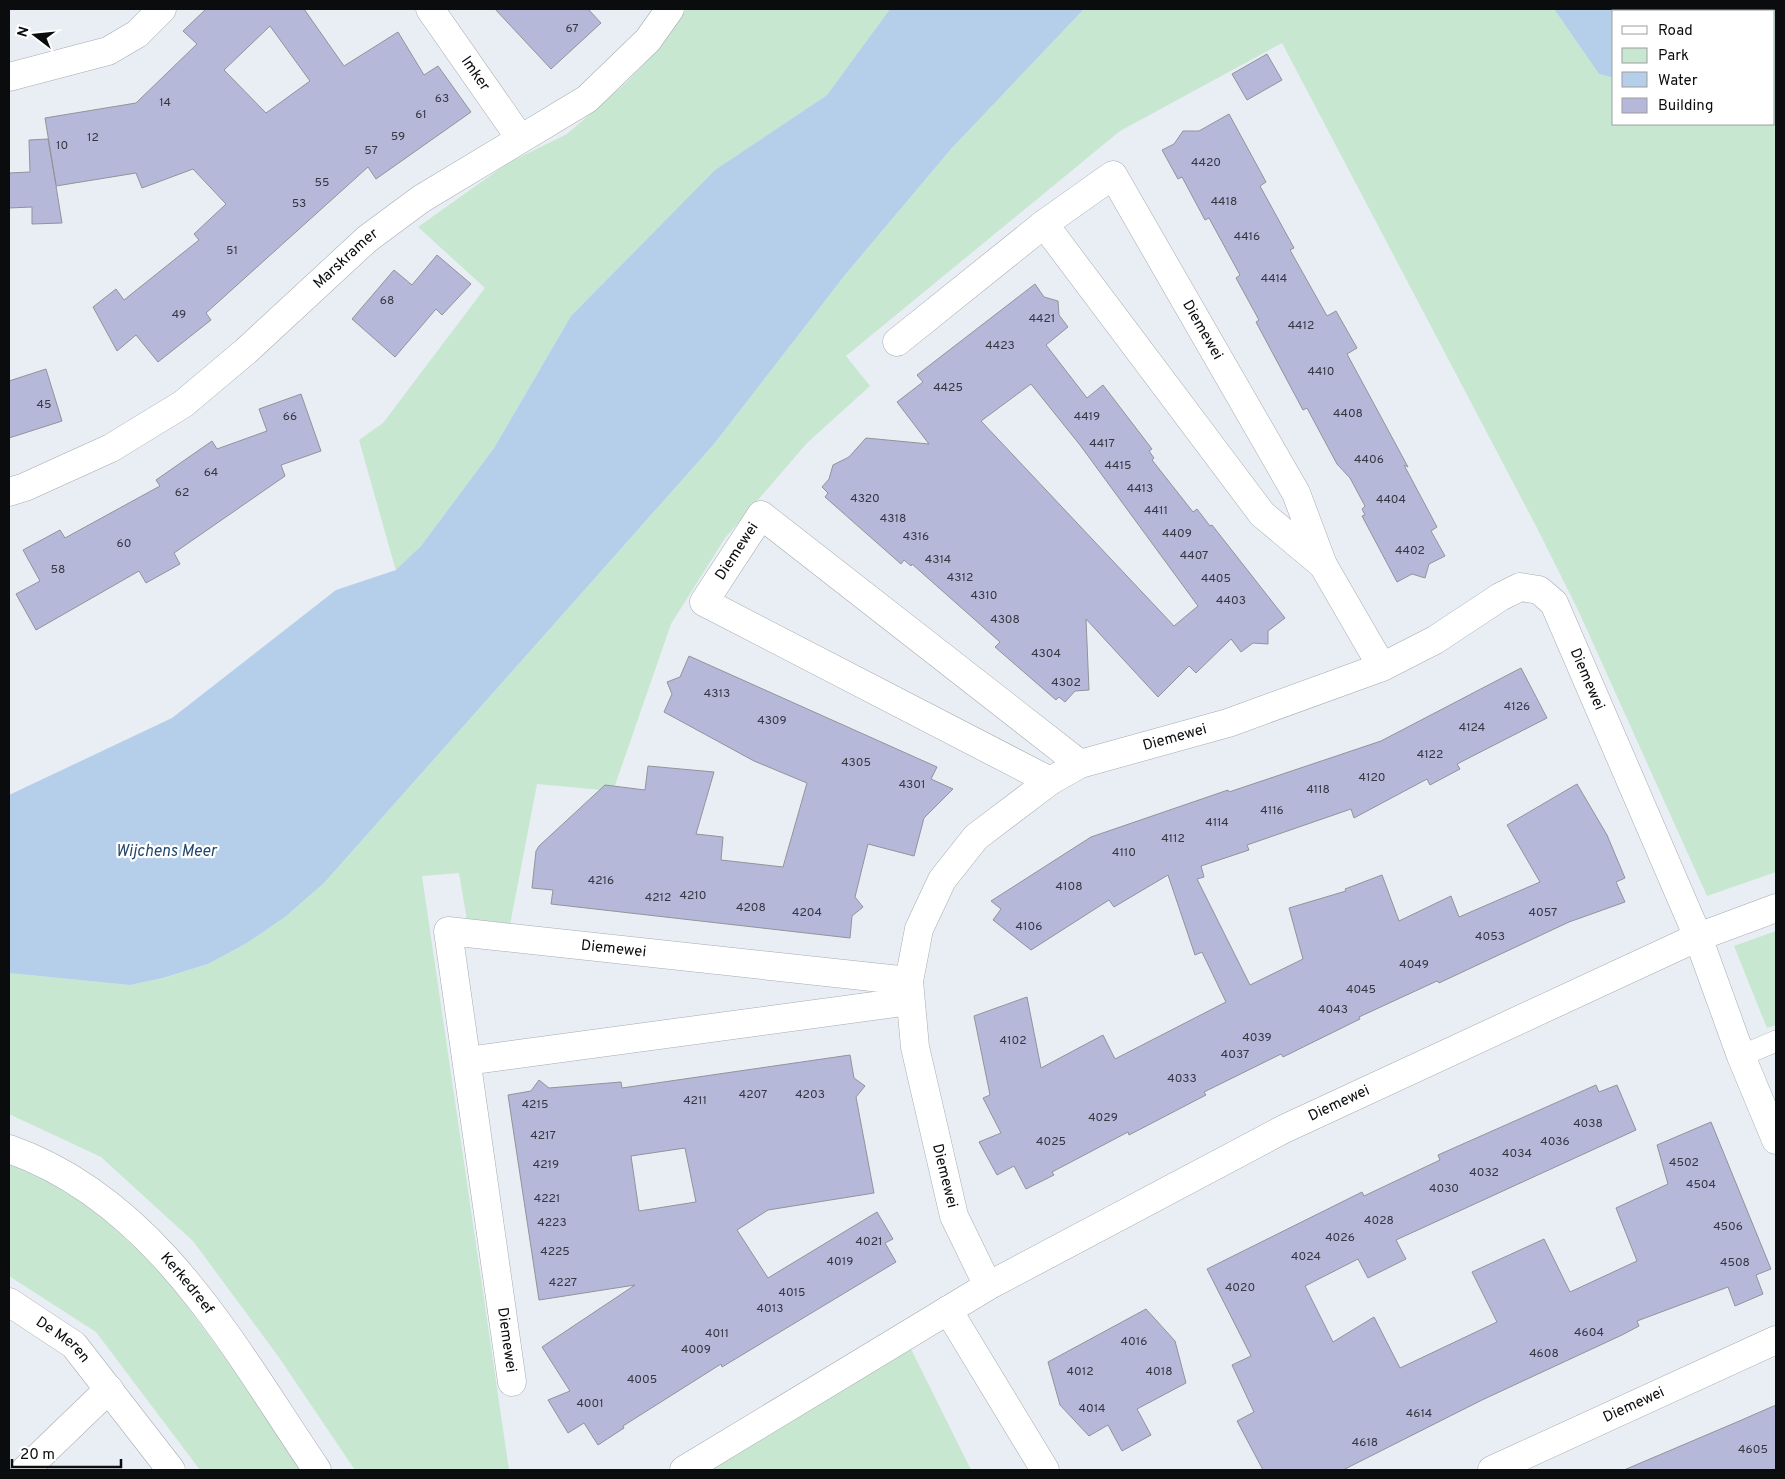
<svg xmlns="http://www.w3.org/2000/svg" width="1785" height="1479" font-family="Overpass,sans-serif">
<rect width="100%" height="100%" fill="#e8eef4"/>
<path fill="#c7e7d0" d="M686,9H890L827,95L715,170L571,316L494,448L421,546L396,571L359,440L383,423L485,288L418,227L508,163L567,134L625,84L659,49Z
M1084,9H1554L1599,74L1614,78V124H1774V11H1712V9H1776V872L1707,896L1579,612L1536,526L1282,43L1120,131L846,356L870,386L807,443L725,538L671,624L613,791L537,784L509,930L468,926L459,873L422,876L509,1470H355L278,1356L193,1241L101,1157L9,1114V973L130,985L164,978L208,964L247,943L285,917L324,883L714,444L845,275L951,149Z
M1776,931V1025L1767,1028L1734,946Z
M9,1162L76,1194L161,1271L242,1381L302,1470H200L96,1332L9,1276Z
M910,1347L971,1470H706Z"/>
<path fill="#b5ceea" d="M890,9H1084L951,149L845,275L714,444L324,883L285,917L247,943L208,964L163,978L130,985L9,973V795L172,718L336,590L396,570L421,546L494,448L571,316L715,170L827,95Z
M1554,9H1712V11H1614V78L1599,74Z"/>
<path fill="#b6b8da" stroke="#92939a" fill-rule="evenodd" d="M206,9H304L344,66L398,32L424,75L438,66L471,112L376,179L368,167L206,313L211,320L158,362L136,335L117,351L93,307L116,289L124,300L199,240L194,234L226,204L193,169L142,188L136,173L56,186L62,223L32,224V207L9,208V173L30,172L29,140L48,139L56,185L45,118L136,103L197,44L183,31ZM270,26L310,81L266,113L224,70Z
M495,9H588L601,23L551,69Z
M1267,54L1282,80L1247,100L1232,74Z
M1229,114L1266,182L1260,186L1294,248L1290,250L1327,316L1336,311L1357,348L1347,354L1408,467L1404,465L1437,527L1431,531L1445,556L1429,564L1425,578L1412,574L1397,582L1362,516L1365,515L1362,509L1365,506L1350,478L1337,464L1307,408L1303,410L1256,322L1259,320L1236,278L1240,275L1209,218L1205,220L1182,177L1178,179L1162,150L1174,144L1183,131H1199Z
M437,255L471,284L442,315L436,309L395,357L352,319L394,270L412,285Z
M1035,284L1044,297L1058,301L1059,315L1068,327L1046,345L1087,398L1103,385L1152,449L1149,451L1154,458L1152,460L1193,512L1197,509L1210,526L1212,525L1285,618L1268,631V644L1253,643L1241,652L1231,639L1196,673L1189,666L1158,697L1086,619L1089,690L1075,691L1065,702L1059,697L1056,700L995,647L1000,642L912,564L911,566L904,560L901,564L825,497L828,493L822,487L829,479L833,465L849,457L866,438L929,444L897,402L923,382L917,375ZM1031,384L1080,445L1198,606L1174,626L981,421Z
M46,369L62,421L9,438V381Z
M301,394L321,451L281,465L285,476L174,553L180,564L146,583L139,571L36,630L16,594L40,581L23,550L60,530L65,538L160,486L156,480L212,441L217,449L267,431L259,409Z
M689,656L937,767L931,779L953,789L924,818L914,856L868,844L855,897L863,907L852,916L850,938L551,904L553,890L532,888L536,851L539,846L605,785L645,790L648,766L714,772L696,834L723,837L721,860L783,867L807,783L754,761L664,712L672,694L667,682L680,677Z
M1521,668L1547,718L1457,764L1460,769L1430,785L1427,779L1354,818L1351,809L1247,845L1249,850L1201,866L1204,877L1197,879L1250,985L1303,959L1289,908L1346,891L1345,889L1382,875L1399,921L1451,896L1459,917L1540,882L1507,825L1577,784L1607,835L1625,878L1616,882L1625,902L1569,922L1439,983L1437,981L1359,1017L1360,1019L1283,1057L1281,1054L1204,1092L1206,1095L1129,1135L1128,1132L1052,1172L1054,1175L1026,1189L1014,1166L997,1175L979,1142L1001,1133L983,1098L990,1095L974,1016L1027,997L1041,1068L1103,1035L1115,1059L1226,1002L1202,952L1195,955L1168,875L1114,907L1109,900L1031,950L993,920L1001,909L991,901L1091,837L1228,790L1229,792L1381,741Z
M850,1055L854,1078L865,1086L856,1097L874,1193L768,1210L737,1230L768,1278L877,1212L893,1239L885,1243L896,1262L722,1367L721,1364L623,1426L624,1428L598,1445L584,1423L568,1433L548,1400L570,1391L542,1347L635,1285L539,1300L508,1095L531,1091L539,1080L549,1088L621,1082L622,1088ZM685,1148L696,1202L639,1211L631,1156Z
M1596,1085L1599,1092L1617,1085L1636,1130L1396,1240L1406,1259L1368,1278L1358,1259L1305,1286L1333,1342L1374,1317L1400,1368L1497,1322L1472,1272L1544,1239L1570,1292L1637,1261L1616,1208L1668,1184L1657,1145L1711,1122L1771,1269L1756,1275L1763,1294L1735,1306L1728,1287L1637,1321L1639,1326L1622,1335L1482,1400L1343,1470H1263L1237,1421L1254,1412L1232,1365L1251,1356L1207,1269L1362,1192L1364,1196L1440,1160L1438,1155Z
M1146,1309L1175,1341L1186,1383L1137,1409L1151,1435L1122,1451L1108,1425L1089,1436L1060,1405L1048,1362Z
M1776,1405V1470H1624L1737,1422Z"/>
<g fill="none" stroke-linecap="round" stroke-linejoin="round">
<g stroke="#a6abb1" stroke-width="22">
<path id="service" d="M1741,1056L1776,1041"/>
</g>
<g stroke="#a6abb1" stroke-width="29">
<g id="minor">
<path id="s1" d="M430,9L520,138"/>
<path d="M9,77L108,51L137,34L162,9"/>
<path d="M1044,224L1262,514L1323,565L1382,667"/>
<path id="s2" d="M897,342L1044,224L1113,175L1296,493L1323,565"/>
<path id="s3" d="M9,492L25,487L111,448L183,404L246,351L367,239L421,199L587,99L648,40L670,9"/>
<path id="s4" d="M1050,781L704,602L761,515L1080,764"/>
<path d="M467,1061L910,1001"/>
<path id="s5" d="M9,1149C157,1201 234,1348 317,1470"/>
<path id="s6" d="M988,1286L954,1216L915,1047L909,981L919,929L942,880L976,837L1050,781L1080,764L1228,723L1382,667L1435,640L1500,597L1520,587L1539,590L1554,603L1698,937L1741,1056L1776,1140"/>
<path id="s7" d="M9,1302L74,1345L171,1470"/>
<path d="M948,1310L1045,1470"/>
<path id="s8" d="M512,1382L448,931L909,981"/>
<path d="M25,1470L109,1389"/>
<path id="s9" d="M684,1470L988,1286L1284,1129L1698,937L1776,908"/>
<path id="s10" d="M1492,1470L1776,1340"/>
</g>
</g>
<use href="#service" stroke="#fff" stroke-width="21"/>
<use href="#minor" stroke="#fff" stroke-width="28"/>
</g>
<g text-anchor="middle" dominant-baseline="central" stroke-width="4.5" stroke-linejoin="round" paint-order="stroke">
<g font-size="12" fill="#353741">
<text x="572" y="29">67</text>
<text x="442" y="99">63</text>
<text x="165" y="103">14</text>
<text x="421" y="115">61</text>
<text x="398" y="137">59</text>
<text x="93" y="138">12</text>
<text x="62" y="146">10</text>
<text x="371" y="151">57</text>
<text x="1206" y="163">4420</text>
<text x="322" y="183">55</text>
<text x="1224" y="202">4418</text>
<text x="299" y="204">53</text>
<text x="1247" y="237">4416</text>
<text x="232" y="251">51</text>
<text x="1274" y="279">4414</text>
<text x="387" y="301">68</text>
<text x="179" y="315">49</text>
<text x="1042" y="319">4421</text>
<text x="1301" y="326">4412</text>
<text x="1000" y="346">4423</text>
<text x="1321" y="372">4410</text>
<text x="948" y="388">4425</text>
<text x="44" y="405">45</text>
<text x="1348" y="414">4408</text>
<text x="290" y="417">66</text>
<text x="1087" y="417">4419</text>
<text x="1102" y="444">4417</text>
<text x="1369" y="460">4406</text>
<text x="1118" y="466">4415</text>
<text x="211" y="473">64</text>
<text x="1140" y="489">4413</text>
<text x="182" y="493">62</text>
<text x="865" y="499">4320</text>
<text x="1391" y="500">4404</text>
<text x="1156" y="511">4411</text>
<text x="893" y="519">4318</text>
<text x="1177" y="534">4409</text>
<text x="916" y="537">4316</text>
<text x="124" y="544">60</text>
<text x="1410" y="551">4402</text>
<text x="1194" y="556">4407</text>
<text x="938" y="560">4314</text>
<text x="58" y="570">58</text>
<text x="960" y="578">4312</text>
<text x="1216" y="579">4405</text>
<text x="984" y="596">4310</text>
<text x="1231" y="601">4403</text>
<text x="1005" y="620">4308</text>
<text x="1046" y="654">4304</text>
<text x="1066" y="683">4302</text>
<text x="717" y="694">4313</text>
<text x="1517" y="707">4126</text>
<text x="772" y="721">4309</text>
<text x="1472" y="728">4124</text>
<text x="1430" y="755">4122</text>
<text x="856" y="763">4305</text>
<text x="1372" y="778">4120</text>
<text x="912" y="785">4301</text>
<text x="1318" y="790">4118</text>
<text x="1272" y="811">4116</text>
<text x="1217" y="823">4114</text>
<text x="1173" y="839">4112</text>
<text x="1124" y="853">4110</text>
<text x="601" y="881">4216</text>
<text x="1069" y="887">4108</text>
<text x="693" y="896">4210</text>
<text x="658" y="898">4212</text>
<text x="751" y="908">4208</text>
<text x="807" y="913">4204</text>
<text x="1543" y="913">4057</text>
<text x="1029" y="927">4106</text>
<text x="1490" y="937">4053</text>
<text x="1414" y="965">4049</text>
<text x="1361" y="990">4045</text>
<text x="1333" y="1010">4043</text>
<text x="1257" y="1038">4039</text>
<text x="1013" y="1041">4102</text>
<text x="1235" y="1055">4037</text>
<text x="1182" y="1079">4033</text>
<text x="753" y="1095">4207</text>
<text x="810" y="1095">4203</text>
<text x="695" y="1101">4211</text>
<text x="535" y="1105">4215</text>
<text x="1103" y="1118">4029</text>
<text x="1588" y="1124">4038</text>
<text x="543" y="1136">4217</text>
<text x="1051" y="1142">4025</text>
<text x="1555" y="1142">4036</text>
<text x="1517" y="1154">4034</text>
<text x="1684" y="1163">4502</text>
<text x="546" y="1165">4219</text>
<text x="1484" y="1173">4032</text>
<text x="1701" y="1185">4504</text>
<text x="1444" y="1189">4030</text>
<text x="547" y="1199">4221</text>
<text x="1379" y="1221">4028</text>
<text x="552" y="1223">4223</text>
<text x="1728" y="1227">4506</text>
<text x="1340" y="1238">4026</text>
<text x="869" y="1242">4021</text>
<text x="555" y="1252">4225</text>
<text x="1306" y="1257">4024</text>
<text x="840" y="1262">4019</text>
<text x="1735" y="1263">4508</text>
<text x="563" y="1283">4227</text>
<text x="1240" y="1288">4020</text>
<text x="792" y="1293">4015</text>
<text x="770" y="1309">4013</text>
<text x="1589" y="1333">4604</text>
<text x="717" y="1334">4011</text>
<text x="1134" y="1342">4016</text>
<text x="696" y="1350">4009</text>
<text x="1544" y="1354">4608</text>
<text x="1080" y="1372">4012</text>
<text x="1159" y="1372">4018</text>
<text x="642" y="1380">4005</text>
<text x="590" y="1404">4001</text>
<text x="1092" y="1409">4014</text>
<text x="1419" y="1414">4614</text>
<text x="1365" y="1443">4618</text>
<text x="1753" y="1450">4605</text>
</g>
<g font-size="15" fill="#0a0c0e" stroke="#fff">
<text stroke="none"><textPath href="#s1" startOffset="79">Imker</textPath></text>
<text stroke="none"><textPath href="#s3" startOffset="414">Marskramer</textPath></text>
<text stroke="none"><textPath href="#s2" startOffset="452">Diemewei</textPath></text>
<text stroke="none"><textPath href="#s4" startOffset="450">Diemewei</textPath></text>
<text stroke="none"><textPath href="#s6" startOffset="1206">Diemewei</textPath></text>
<text stroke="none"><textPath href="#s6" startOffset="705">Diemewei</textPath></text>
<text stroke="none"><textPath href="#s8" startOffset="622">Diemewei</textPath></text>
<text stroke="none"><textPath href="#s9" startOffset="751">Diemewei</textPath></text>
<text transform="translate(944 1176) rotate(76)">Diemewei</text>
<text stroke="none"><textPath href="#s5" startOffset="226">Kerkedreef</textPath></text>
<text transform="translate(506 1340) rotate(82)">Diemewei</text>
<text stroke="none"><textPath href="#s7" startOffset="66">De Meren</textPath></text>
<text stroke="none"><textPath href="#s10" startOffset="156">Diemewei</textPath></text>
</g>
<g font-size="16" font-style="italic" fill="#24476e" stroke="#fff">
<text x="166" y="852">Wijchens Meer</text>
</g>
</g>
<rect width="1785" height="1479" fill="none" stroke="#0a0c0e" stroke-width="20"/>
<rect x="1612" y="10" width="162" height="115" fill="#ffffff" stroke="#9d9e9f"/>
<rect x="1622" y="26" width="25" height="8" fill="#ffffff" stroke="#9d9e9f"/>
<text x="1658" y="35" font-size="15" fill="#0a0c0e">Road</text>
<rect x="1622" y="48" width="25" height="15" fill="#c7e7d0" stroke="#9d9e9f"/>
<text x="1658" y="60" font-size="15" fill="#0a0c0e">Park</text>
<rect x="1622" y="72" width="25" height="15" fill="#b5ceea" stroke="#9d9e9f"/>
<text x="1658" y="85" font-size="15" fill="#0a0c0e">Water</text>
<rect x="1622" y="98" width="25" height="15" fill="#b6b8da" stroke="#9d9e9f"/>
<text x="1658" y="110" font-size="15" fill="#0a0c0e">Building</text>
<g transform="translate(35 35) rotate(286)" stroke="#ffffff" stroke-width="4" paint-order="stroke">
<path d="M0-4L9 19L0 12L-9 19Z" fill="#0a0c0e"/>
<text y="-8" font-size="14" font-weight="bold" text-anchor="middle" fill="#0a0c0e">N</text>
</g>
<path d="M12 1459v8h109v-8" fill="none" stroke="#0a0c0e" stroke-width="2.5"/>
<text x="20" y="1459" font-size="15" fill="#0a0c0e" stroke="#ffffff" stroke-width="4" paint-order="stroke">20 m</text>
</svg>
